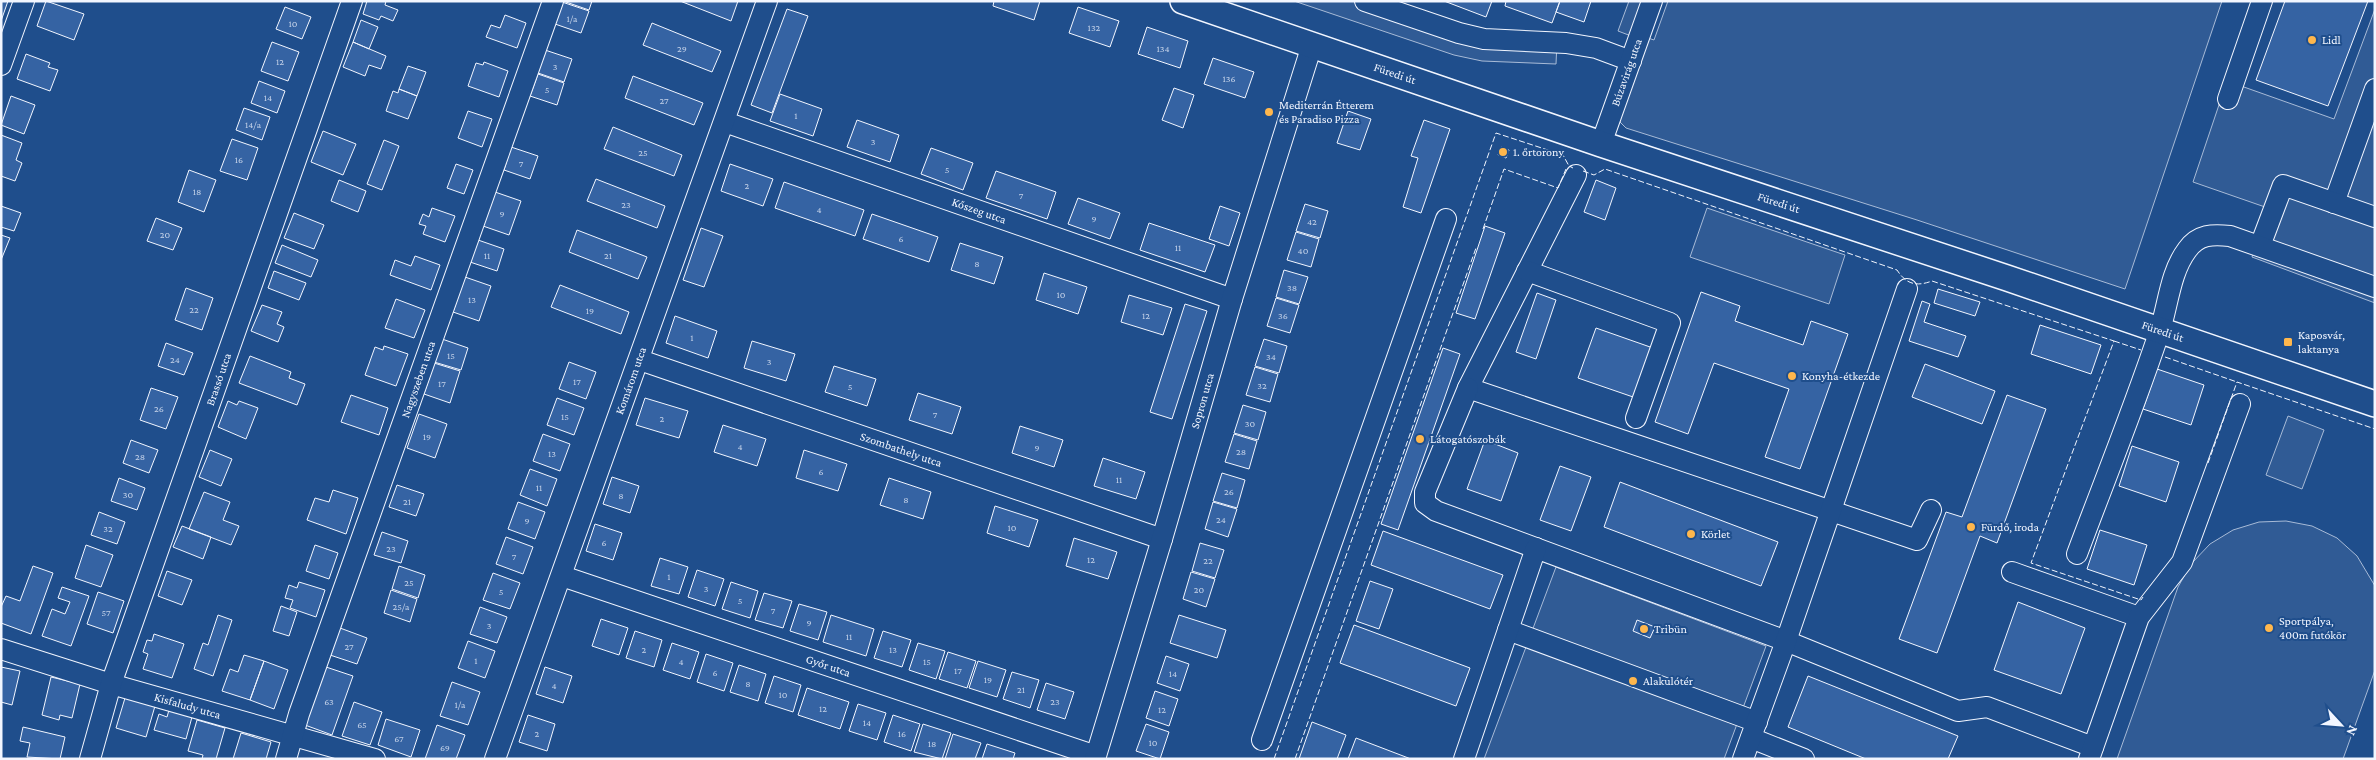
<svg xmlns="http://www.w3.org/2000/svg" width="2376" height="760" font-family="'Crimson Pro',serif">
<rect width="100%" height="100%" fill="#1f4e8c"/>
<path fill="#305b95" stroke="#a8bbd7" d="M1294,1H1365L1459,33L1557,42L1556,64L1482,61L1454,55Z
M1629,1H1652L1639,39L1618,31Z
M1668,1H2222L2125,289L1917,220L1626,128L1620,122L1619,111L1645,37L1654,40Z
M2375,9V303L2252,257L2265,207L2193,182L2227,81L2334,119Z
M1707,208L1845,255L1829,304L1690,257Z
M2288,416L2324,430L2302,489L2266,475Z
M2286,521L2312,526L2337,538L2357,556L2375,586V670L2343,759H2117L2178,587L2191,564L2210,544L2233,530L2259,522Z
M1556,567L1766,646L1724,759H1484Z"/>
<path fill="#3563a3" stroke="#f2f6ff" d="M1,1H8L1,21Z
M46,1L84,14L74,40L37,26Z
M367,1H386L385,5L398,10L393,21L381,16L379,20L363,14Z
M563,1H592L589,10Z
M680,1H738L731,21Z
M994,1H1040L1034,20L993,6Z
M1444,1H1492L1486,17Z
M1506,1H1560L1552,23L1505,6Z
M1560,1H1591L1584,22L1556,12Z
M2285,1H2368L2328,106L2256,80Z
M562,2L589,11L581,33L555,24Z
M285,7L311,17L302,39L276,29Z
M1078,7L1119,21L1110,47L1069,33Z
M787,9L808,16L772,113L751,105Z
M505,15L526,23L517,48L486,37L491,25L500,28Z
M361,20L378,27L369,49L353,42Z
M652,23L721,51L712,72L643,45Z
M1147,27L1188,41L1180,68L1138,54Z
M272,42L299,52L288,81L261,71Z
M353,42L386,56L381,69L369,65L365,76L343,67Z
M545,50L572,59L564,82L538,73Z
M26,54L50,63L48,67L58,70L50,91L17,79Z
M1213,58L1254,72L1245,98L1204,84Z
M484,62L508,71L499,97L468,86L476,63L483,65Z
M408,66L426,72L417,96L399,89Z
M538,74L564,83L557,105L530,96Z
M633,76L703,103L694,125L625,98Z
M259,81L285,91L277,113L251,103Z
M1174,88L1194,95L1183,128L1162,120Z
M399,89L417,96L408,119L386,111L393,91L398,93Z
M780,94L822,109L813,136L770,121Z
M11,96L35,105L24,134L1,125Z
M244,108L270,117L262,140L236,130Z
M468,111L492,119L482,147L458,138Z
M1348,111L1371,119L1360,150L1337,143Z
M857,120L899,135L890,162L847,147Z
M1424,120L1450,129L1421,213L1403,207L1418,158L1411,156Z
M613,127L682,155L674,176L604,149Z
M323,131L356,144L343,175L311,162Z
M1,135L22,143L16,160L22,163L15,181L1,176Z
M232,139L258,148L247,180L220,171Z
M384,140L399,146L382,190L367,184Z
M511,147L538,156L530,179L504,170Z
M1501,147L1509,150L1506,158L1498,155Z
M931,148L973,163L963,190L921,174Z
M456,164L473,170L464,194L447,188Z
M730,164L773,179L763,206L721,191Z
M189,170L216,180L204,212L178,202Z
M996,171L1056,192L1047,219L986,198Z
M596,179L665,206L657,228L587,201Z
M339,180L366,191L358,212L331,201Z
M1596,180L1616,188L1605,220L1584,212Z
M784,182L864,210L855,236L775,208Z
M495,192L521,201L509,235L483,226Z
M1078,198L1120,213L1110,239L1068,224Z
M1305,204L1328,211L1320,238L1296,231Z
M1,206L21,213L14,231L1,227Z
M1220,206L1240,213L1229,246L1209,239Z
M432,208L455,216L445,242L423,234L426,226L419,224L423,214L429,217Z
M294,213L324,225L314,249L284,238Z
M872,214L938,237L929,262L863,239Z
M156,218L182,228L173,250L147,241Z
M1149,223L1215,245L1205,272L1140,250Z
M1485,226L1505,233L1475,319L1456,313Z
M701,228L723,236L704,287L683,280Z
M577,230L647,257L638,279L569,252Z
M1296,232L1319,239L1311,267L1287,260Z
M1,235L10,238L1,260Z
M478,240L504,249L497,271L470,262Z
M960,243L1003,257L994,284L951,270Z
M282,245L318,260L311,277L275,263Z
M415,256L440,265L431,290L390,275L395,260L411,266Z
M1284,270L1308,277L1299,304L1276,297Z
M274,271L306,283L299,300L268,288Z
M1044,273L1087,287L1078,314L1036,300Z
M465,277L491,286L479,321L453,312Z
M560,285L629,312L621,334L551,307Z
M186,288L213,298L202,330L175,320Z
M1938,289L1980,302L1975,316L1934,303Z
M1701,292L1740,306L1735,321L1803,345L1811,321L1848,334L1800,469L1765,457L1789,389L1714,363L1688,434L1655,422Z
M1537,293L1556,300L1536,359L1516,352Z
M1129,295L1172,308L1163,335L1121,322Z
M1276,298L1299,305L1290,333L1267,326Z
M396,299L425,310L414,338L385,328Z
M1922,301L1930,304L1924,322L1966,336L1958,357L1909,341Z
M1185,304L1207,311L1172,419L1150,412Z
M262,305L282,312L277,324L284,327L278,342L251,331Z
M675,316L717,331L708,358L666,343Z
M2040,325L2101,345L2091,374L2031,354Z
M1596,328L1653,348L1636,398L1578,378Z
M442,339L468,348L461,370L434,362Z
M1264,339L1287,346L1279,373L1255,366Z
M752,341L795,354L786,381L744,368Z
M166,343L193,353L184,375L158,366Z
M384,346L408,354L396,386L365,375L375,347L383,350Z
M1443,348L1460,354L1398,530L1381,524Z
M250,356L291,372L289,378L305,384L297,405L239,383Z
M569,362L596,372L586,399L559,389Z
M434,363L460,371L450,403L424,394Z
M1925,364L1995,391L1982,424L1912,397Z
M834,366L876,379L867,406L825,392Z
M1255,367L1278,374L1270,402L1246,395Z
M2157,369L2204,385L2191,425L2143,409Z
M151,388L178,397L166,429L140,420Z
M918,393L961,407L952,434L909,420Z
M351,395L388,408L379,435L341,422Z
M2007,395L2046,409L1997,543L1980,536L1937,653L1899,639L1946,512L1962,517Z
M557,398L584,408L574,435L547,425Z
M645,398L688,411L679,438L636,425Z
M228,401L237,405L239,401L258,408L246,439L218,427Z
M1243,405L1266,412L1258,440L1234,433Z
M419,414L447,424L435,458L407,448Z
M723,425L766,439L757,466L714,452Z
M1020,426L1063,440L1054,467L1012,453Z
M543,434L570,444L560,471L533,461Z
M1234,434L1257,441L1249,469L1225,462Z
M131,440L158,450L149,473L123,463Z
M1485,440L1518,453L1501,501L1467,489Z
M2132,446L2179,462L2166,502L2119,486Z
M210,450L232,459L221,486L199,477Z
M804,450L847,464L838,491L796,478Z
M1103,458L1145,472L1136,499L1094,486Z
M1560,466L1591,477L1571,531L1540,520Z
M530,469L557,479L547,506L520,495Z
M1222,473L1245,480L1237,508L1213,501Z
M612,477L639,486L630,513L603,504Z
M119,478L145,488L137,510L111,501Z
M889,478L931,492L923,519L880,505Z
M1620,482L1778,542L1761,586L1604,527Z
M397,485L424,494L416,516L389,507Z
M333,490L358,498L346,534L307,520L315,498L329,502Z
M204,492L230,502L223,520L239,526L231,545L189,529Z
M518,502L545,512L535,539L508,529Z
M1213,502L1237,509L1228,537L1205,529Z
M995,506L1038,520L1029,547L987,533Z
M99,512L125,522L117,544L91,535Z
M595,524L622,533L613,560L586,551Z
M182,526L211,537L203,559L173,547Z
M2100,530L2147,545L2134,585L2087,569Z
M1383,531L1503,575L1490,609L1371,565Z
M382,532L408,541L401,563L374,555Z
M506,537L533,547L523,574L496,564Z
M1074,538L1117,552L1108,579L1066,566Z
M1200,543L1224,550L1215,578L1192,571Z
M86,545L113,555L101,587L75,578Z
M315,545L338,553L329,579L306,571Z
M660,558L688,567L679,594L651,586Z
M33,566L53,573L31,634L1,623V607L6,596L20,601Z
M399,566L425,575L418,598L392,589Z
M697,570L724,579L715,606L688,597Z
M167,571L192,580L182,605L158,596Z
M1191,572L1215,579L1206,607L1183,599Z
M493,573L520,583L510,609L483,600Z
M1370,581L1393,589L1379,629L1356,621Z
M299,582L325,590L316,617L290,608L293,600L285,598L289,585L297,588Z
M731,582L758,591L750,618L722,609Z
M62,587L89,596L71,646L42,636L52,609L65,614L70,602L58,598Z
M391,590L417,599L410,622L384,613Z
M98,592L124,601L113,633L87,624Z
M764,593L792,601L783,628L755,620Z
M2018,602L2085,628L2061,694L1994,670Z
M799,604L827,612L818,640L790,631Z
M281,606L297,612L289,636L273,631Z
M480,607L507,617L497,643L470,634Z
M218,615L232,620L213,676L194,669L203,643L208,645Z
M831,615L874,629L866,656L823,642Z
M1179,615L1226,630L1217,658L1170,643Z
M601,619L628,628L619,655L592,646Z
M1637,620L1655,627L1650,638L1633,631Z
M1354,625L1470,668L1456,706L1340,663Z
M340,628L367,638L357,664L330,655Z
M635,631L662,640L654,667L626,658Z
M883,631L911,640L902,667L874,658Z
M154,634L184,644L172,678L143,669L148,654L143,652L147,640L152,641Z
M468,641L495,651L485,678L458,668Z
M672,643L699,652L690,679L663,670Z
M918,643L945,651L936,679L909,670Z
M948,652L976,661L967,688L939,679Z
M706,654L733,663L724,691L697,682Z
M244,655L264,661L250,700L222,691L230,669L238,672Z
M1166,656L1189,664L1180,691L1157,683Z
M264,661L288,670L274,709L250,700Z
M978,661L1006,670L997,697L969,688Z
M739,665L766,674L758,701L730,692Z
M1,667L20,671L12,705L1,702Z
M326,667L353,676L332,735L305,725Z
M545,667L572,676L563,703L536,694Z
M1012,672L1039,680L1030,708L1003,699Z
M774,676L801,685L793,712L765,703Z
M1808,676L1958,736L1948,759H1866L1788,727Z
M51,677L80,684L72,718L60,715L59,720L42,715Z
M452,682L480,692L468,725L440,716Z
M1046,683L1074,692L1065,719L1037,710Z
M807,688L849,702L840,729L798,715Z
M1155,691L1178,699L1169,726L1146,718Z
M125,698L155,706L146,737L116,728Z
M354,702L382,712L370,745L342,736Z
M858,704L886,713L877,740L849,731Z
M169,710L192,717L186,739L154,730L159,714L167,717Z
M528,715L555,724L547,751L519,742Z
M893,715L920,724L911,751L884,742Z
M386,719L420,730L411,757L378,745Z
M197,720L225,728L216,759H202L203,755L188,751Z
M1312,722L1346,735L1337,759H1299Z
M923,724L951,733L942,759L914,752Z
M1146,724L1169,732L1160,759L1136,751Z
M437,725L465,735L456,759H425Z
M23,727L65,737L60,759L27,757L30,743L20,741Z
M241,733L271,742L266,759H233Z
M953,734L981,743L975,759H945Z
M1356,738L1411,759H1348Z
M987,744L1015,753L1013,759H982Z"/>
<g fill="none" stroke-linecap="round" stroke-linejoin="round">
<g stroke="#f2f6ff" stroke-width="22">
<g id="minor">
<path d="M1365,1L1459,33L1484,39L1566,43L1596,48L1631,61"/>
<path d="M1,65L24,1"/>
<path d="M2228,99L2262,1"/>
<path id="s1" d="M725,122L1232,299"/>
<path id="s2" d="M1601,144L1652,1"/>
<path d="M1576,175L1468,388L1917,540L1931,510"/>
<path d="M2334,203L2375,89"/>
<path d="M2260,246L2283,185L2375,217"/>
<path d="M1527,271L1670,323L1636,418"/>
<path id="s3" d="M640,360L1162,539"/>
<path d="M1468,388L1425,492V503L1436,511L1786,641L1958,711L1987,707L2093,747"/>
<path d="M2077,554C2104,482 2133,410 2158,336C2168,309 2169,274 2187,250C2198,234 2213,234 2230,236L2375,287"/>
<path d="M2012,572L2139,617"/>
<path id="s4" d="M562,576L1096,756"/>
<path d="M1508,630L1757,722"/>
<path id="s5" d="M1,649L111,684L375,759"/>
<path d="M1751,738L1804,759"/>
<path d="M1262,740L1446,219"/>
<path id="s6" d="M90,759L111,684L352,1"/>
<path id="s7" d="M286,759L299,714L553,1"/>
<path id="s8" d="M495,759L767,1"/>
<path id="s9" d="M1095,759L1162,539L1232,299L1312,45"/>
<path d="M1464,759L1536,548"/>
<path d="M1743,759L1786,641L1907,289"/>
<path d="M2089,759L2139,617L2182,562L2240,404"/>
</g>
</g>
<g stroke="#f2f6ff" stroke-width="28">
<g id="major">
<path id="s10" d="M1183,1L1601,144L2007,278L2375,404"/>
</g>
</g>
<use href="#minor" stroke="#1f4e8c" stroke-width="20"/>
<use href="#major" stroke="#1f4e8c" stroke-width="25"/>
<path stroke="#f2f6ff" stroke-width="1" stroke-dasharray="6 2.5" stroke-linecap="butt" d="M1583,171L1594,175L1605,169L1897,270C1906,284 1916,287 1932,281L2114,341L2031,563L2141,600L2143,597
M1483,229L1504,169L1558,188L1566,169
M2114,341L2141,350
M2165,357L2237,382
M2208,463L2237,382L2375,429
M1274,759L1496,133L1563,155L1569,166L1573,168
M1295,759L1476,248"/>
</g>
<g fill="#ffb74d" stroke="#1f4e8c" stroke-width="2">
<circle cx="2312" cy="40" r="5"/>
<circle cx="1269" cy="112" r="5"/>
<circle cx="1503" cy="152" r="5"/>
<rect x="2283" y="337" width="10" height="10" rx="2.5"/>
<circle cx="1792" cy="376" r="5"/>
<circle cx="1420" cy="439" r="5"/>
<circle cx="1971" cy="527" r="5"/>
<circle cx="1691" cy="534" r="5"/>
<circle cx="2269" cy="628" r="5"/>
<circle cx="1644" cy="629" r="5"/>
<circle cx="1633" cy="681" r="5"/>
</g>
<g text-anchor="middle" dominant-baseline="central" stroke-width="4" stroke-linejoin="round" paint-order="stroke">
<g font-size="10" fill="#c3d1e8">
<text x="572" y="18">1/a</text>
<text x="293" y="23">10</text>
<text x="1094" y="27">132</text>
<text x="682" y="48">29</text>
<text x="1163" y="48">134</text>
<text x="280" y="61">12</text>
<text x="555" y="66">3</text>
<text x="1229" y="78">136</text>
<text x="547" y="89">5</text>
<text x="268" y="97">14</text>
<text x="664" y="100">27</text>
<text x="796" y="115">1</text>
<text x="253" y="124">14/a</text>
<text x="873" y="141">3</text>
<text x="643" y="152">25</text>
<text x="239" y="159">16</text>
<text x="521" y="163">7</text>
<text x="947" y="169">5</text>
<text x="747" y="185">2</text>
<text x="197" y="191">18</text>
<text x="1021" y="195">7</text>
<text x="626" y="204">23</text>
<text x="819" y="209">4</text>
<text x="502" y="213">9</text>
<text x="1094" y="218">9</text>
<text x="1312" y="221">42</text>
<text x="165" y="234">20</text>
<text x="901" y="238">6</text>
<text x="1178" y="247">11</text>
<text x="1303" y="250">40</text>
<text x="487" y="255">11</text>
<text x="608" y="255">21</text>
<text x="977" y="263">8</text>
<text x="1292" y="287">38</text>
<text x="1061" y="294">10</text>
<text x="472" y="299">13</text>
<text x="194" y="309">22</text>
<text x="590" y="310">19</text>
<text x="1146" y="315">12</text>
<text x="1283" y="315">36</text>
<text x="692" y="337">1</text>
<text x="451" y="355">15</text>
<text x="1271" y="356">34</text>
<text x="175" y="359">24</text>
<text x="769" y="361">3</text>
<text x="577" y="381">17</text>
<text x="442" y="383">17</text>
<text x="1262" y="385">32</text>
<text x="850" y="386">5</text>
<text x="159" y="408">26</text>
<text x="935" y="414">7</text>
<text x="565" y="416">15</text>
<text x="662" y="418">2</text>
<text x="1250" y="423">30</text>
<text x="427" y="436">19</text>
<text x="740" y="446">4</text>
<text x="1037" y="447">9</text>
<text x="1241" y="451">28</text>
<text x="552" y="453">13</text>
<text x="140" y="456">28</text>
<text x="821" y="471">6</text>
<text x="1119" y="479">11</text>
<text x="539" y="487">11</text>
<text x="1229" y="491">26</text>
<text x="128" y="494">30</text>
<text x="621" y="495">8</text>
<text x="906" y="499">8</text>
<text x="407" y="501">21</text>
<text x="1221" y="519">24</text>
<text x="527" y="520">9</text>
<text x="1012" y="527">10</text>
<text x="108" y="528">32</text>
<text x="604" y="542">6</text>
<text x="391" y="548">23</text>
<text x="514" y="556">7</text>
<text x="1091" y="559">12</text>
<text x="1208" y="560">22</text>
<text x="669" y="576">1</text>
<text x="409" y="582">25</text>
<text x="706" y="588">3</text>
<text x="1199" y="589">20</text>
<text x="501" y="591">5</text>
<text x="740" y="600">5</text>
<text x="401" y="606">25/a</text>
<text x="773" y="610">7</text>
<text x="106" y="612">57</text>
<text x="809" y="622">9</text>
<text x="489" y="625">3</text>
<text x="849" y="636">11</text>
<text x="349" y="646">27</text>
<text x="644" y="649">2</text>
<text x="893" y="649">13</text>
<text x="476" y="660">1</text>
<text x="681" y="661">4</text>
<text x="927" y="661">15</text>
<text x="958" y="670">17</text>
<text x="715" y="672">6</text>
<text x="1173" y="673">14</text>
<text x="988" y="679">19</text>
<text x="748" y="683">8</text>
<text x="554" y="685">4</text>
<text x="1021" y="689">21</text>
<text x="783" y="694">10</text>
<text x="329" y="701">63</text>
<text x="1055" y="701">23</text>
<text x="460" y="704">1/a</text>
<text x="823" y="708">12</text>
<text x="1162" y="709">12</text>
<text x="867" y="722">14</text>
<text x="362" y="724">65</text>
<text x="537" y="733">2</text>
<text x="902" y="733">16</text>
<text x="399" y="738">67</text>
<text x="1153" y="742">10</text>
<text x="932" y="743">18</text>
<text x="445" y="747">69</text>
</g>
<g font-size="12" fill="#f2f6ff" stroke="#1f4e8c" text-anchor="start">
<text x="2322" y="40">Lidl</text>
<text x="1279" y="105">Mediterrán Étterem<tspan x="1279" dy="14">és Paradiso Pizza</tspan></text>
<text x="1513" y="152">1. őrtorony</text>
<text x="2298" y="335">Kaposvár,<tspan x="2298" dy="14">laktanya</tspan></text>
<text x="1802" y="376">Konyha-étkezde</text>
<text x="1430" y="439">Látogatószobák</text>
<text x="1981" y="527">Fürdő, iroda</text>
<text x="1701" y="534">Körlet</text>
<text x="2279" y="621">Sportpálya,<tspan x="2279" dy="14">400m futókör</tspan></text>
<text x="1654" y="629">Tribün</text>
<text x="1643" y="681">Alakulótér</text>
</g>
<g font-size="12" fill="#f2f6ff" stroke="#1f4e8c">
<text stroke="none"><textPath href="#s2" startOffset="76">Búzavirág utca</textPath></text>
<text stroke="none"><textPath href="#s10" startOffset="224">Füredi út</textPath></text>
<text stroke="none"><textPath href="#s10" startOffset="629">Füredi út</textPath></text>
<text stroke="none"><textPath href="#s1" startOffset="269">Kőszeg utca</textPath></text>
<text stroke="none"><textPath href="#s10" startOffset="1034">Füredi út</textPath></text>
<text stroke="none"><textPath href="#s6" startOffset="401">Brassó utca</textPath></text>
<text stroke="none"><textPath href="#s7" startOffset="402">Nagyszeben utca</textPath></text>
<text stroke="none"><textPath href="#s8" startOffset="402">Komárom utca</textPath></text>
<text stroke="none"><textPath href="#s9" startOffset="374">Sopron utca</textPath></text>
<text stroke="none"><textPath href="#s3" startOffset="276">Szombathely utca</textPath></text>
<text stroke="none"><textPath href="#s4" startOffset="281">Győr utca</textPath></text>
<text stroke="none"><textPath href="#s5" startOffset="195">Kisfaludy utca</textPath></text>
</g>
</g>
<rect width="2376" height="760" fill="none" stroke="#f2f6ff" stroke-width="5"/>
<g transform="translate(2341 725) rotate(116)" stroke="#1f4e8c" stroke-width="4" paint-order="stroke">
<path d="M0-4L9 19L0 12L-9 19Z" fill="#f2f6ff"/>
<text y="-8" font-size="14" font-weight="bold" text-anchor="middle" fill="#f2f6ff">N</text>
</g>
</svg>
